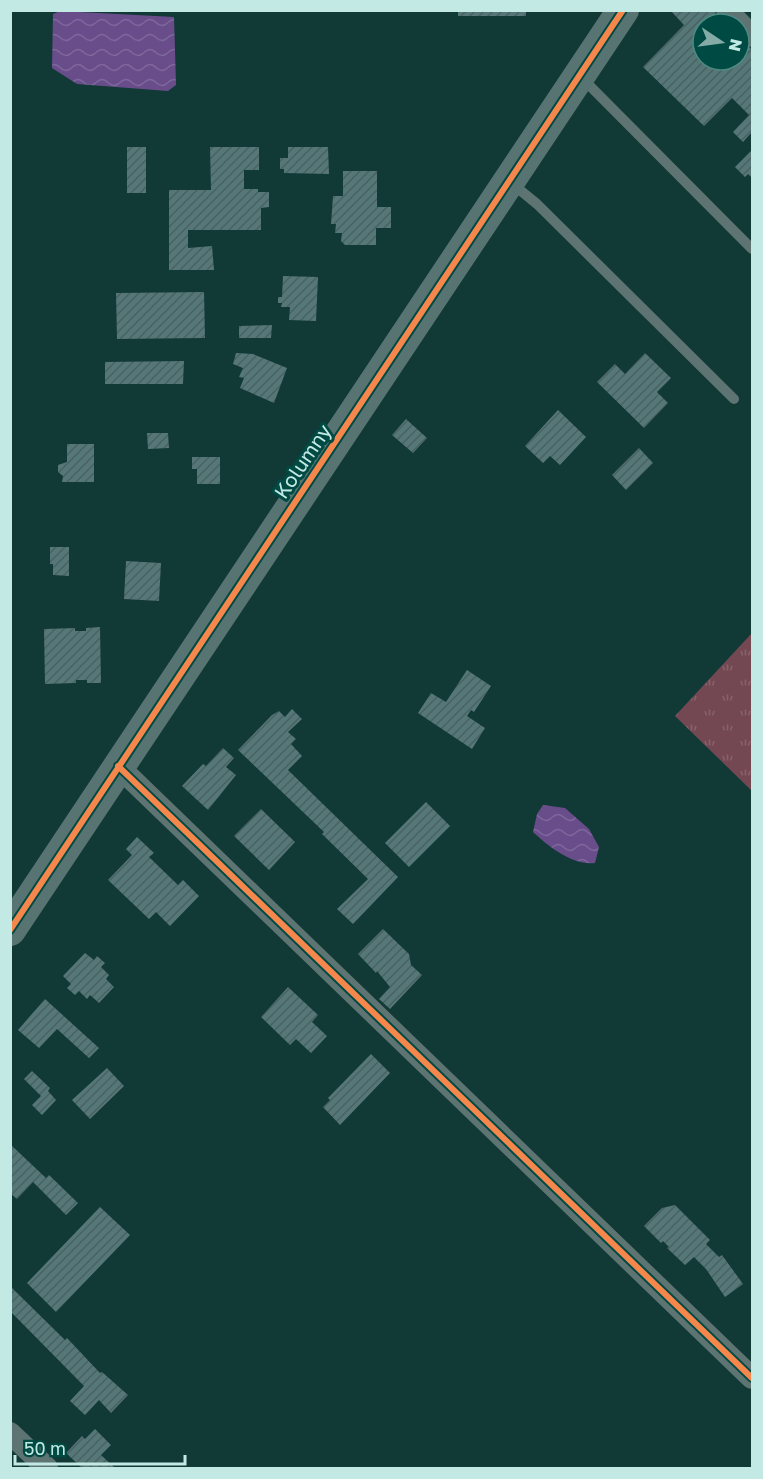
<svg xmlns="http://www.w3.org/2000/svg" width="763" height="1479" font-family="'Golos Text',sans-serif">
<defs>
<pattern id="grass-tufts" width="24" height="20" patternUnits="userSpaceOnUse" patternTransform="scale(1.5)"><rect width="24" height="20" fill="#744852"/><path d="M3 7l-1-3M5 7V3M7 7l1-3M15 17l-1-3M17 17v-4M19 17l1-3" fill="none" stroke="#86626b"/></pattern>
<pattern id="water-waves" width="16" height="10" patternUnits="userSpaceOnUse" patternTransform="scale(1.5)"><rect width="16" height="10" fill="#694d8b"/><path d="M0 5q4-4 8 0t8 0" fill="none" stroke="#7d679b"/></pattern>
<pattern id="building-hatch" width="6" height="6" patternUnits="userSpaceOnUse" patternTransform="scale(1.5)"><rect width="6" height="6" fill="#567777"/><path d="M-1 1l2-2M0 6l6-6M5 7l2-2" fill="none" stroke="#496160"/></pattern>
</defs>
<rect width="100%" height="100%" fill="#113936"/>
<path fill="url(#grass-tufts)" d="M752,633V791L675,716Z"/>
<path fill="url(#water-waves)" d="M60,11L174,17L176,85L168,91L77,84L52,68L53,14Z
M543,805L565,808L589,829L599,847L595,863C573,866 548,846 533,832L537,814Z"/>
<path fill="url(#building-hatch)" d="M458,10H526V16H458Z
M670,10H713L726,24H703V60H739V36L752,50V132L743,142L733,132L749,115L732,98L704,126L643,67L684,25Z
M127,147H146V193H127Z
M210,147H259V170H244V189H258V192H269V207L261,208V230H188V248L212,246L214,270H169V190H211Z
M288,147H328L329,174L284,173V169H280V158H288Z
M752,150V178L748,174L745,177L735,167Z
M343,171H377V207H391V228H376V245H345L341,241L342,233H335L336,224H331L333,196H343Z
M283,276L318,277L316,321L289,320L290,307H281L282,303H278V297H282Z
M204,292L205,338L117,339L116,293Z
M272,325L271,338H239V326Z
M236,353L253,354L287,368L274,403L240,388L244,378L239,377L243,368L233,364Z
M645,353L671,378L657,392L668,403L644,428L597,382L615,364L625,374Z
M184,361L183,384H105V362Z
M558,410L586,437L560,465L550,456L543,463L525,446Z
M406,419L427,438L413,453L392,435Z
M147,433H168L169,448L148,449Z
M67,444H94V482H62L63,476L58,472V465L67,462Z
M639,448L653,463L626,490L612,475Z
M192,457H220V484H197V469H192Z
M50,547H69V576L53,575V564H50Z
M126,561L161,563L159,601L124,599Z
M100,627L101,683H87V680H76V683L45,684L44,629L75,628V631H86V628Z
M467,670L491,686L474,712L471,710L467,716L485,728L472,749L418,713L431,693L446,702Z
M292,709L302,719L288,732L296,739L291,744L302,756L288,770L398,877L353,924L337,909L368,879L322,834L324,832L238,750L272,715L279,711L285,717Z
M223,748L234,758L226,767L236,775L208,810L182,786L203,764L206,766Z
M426,802L450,826L409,867L385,843Z
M261,809L295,842L269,870L234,836Z
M137,837L154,853L149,857L178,885L183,880L199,896L170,926L156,912L149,919L108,880L132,855L126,849Z
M383,929L409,954L411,965L422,975L390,1009L379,999L390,987L377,971L376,973L358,954Z
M85,953L94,960L97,956L105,963L101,967L109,975L106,979L114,987L99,1003L90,995L87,999L79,991L75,995L67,988L71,984L63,976Z
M288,987L318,1015L312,1022L327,1036L311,1053L296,1039L290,1045L261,1017Z
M45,999L99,1048L89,1058L57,1029L39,1048L18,1030Z
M371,1054L390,1073L340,1125L323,1107L330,1100L328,1098Z
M107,1068L124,1086L90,1119L72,1100Z
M32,1071L50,1088L48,1091L56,1100L42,1115L32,1105L41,1096L24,1079Z
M10,1144L46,1178L49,1175L78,1203L66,1215L33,1182L17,1199L10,1193Z
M675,1205L710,1240L706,1244L719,1257L722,1255L743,1284L725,1297L706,1269L694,1257L685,1265L667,1248L669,1247L663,1241L661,1243L644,1226L662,1208Z
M100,1207L130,1235L56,1312L27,1283Z
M10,1286L65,1340L67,1338L100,1373L102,1372L128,1395L111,1413L99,1400L85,1415L70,1401L84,1386L10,1311Z
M95,1429L111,1445L101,1455L115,1468H82L66,1453L82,1436L85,1439Z"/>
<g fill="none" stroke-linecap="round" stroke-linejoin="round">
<path stroke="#5d7472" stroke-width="10" d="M581,77L752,249
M510,182L537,204L734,399"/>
<path stroke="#5d7472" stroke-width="22" d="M727,10L752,36
M118,766L752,1378
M10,1433L47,1468"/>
<path stroke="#587472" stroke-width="32" d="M10,930L623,10"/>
<g stroke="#004a44" stroke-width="10">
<path id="cycleway" d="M118,766L752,1378
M10,930L623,10"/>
</g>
<use href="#cycleway" stroke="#f5874c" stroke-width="6"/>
</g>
<g text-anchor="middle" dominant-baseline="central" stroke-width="6" stroke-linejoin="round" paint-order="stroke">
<g font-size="20" fill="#c3e9e4" stroke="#004a44">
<text transform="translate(302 461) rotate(-56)">Kolumny</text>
</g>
</g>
<rect width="763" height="1479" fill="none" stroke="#c3e9e4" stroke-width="24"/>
<g transform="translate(721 42) rotate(103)"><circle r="28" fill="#004a44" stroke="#4e8a84" stroke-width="1.5"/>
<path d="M0-4.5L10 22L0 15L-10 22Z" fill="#85aba7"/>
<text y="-9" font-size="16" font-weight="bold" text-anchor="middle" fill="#c3e9e4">N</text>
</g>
<path d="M15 1455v9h170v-9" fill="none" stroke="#c3e9e4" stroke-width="3"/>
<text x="24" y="1455" font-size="18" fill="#c3e9e4" stroke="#004a44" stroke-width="4.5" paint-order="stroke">50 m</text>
</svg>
